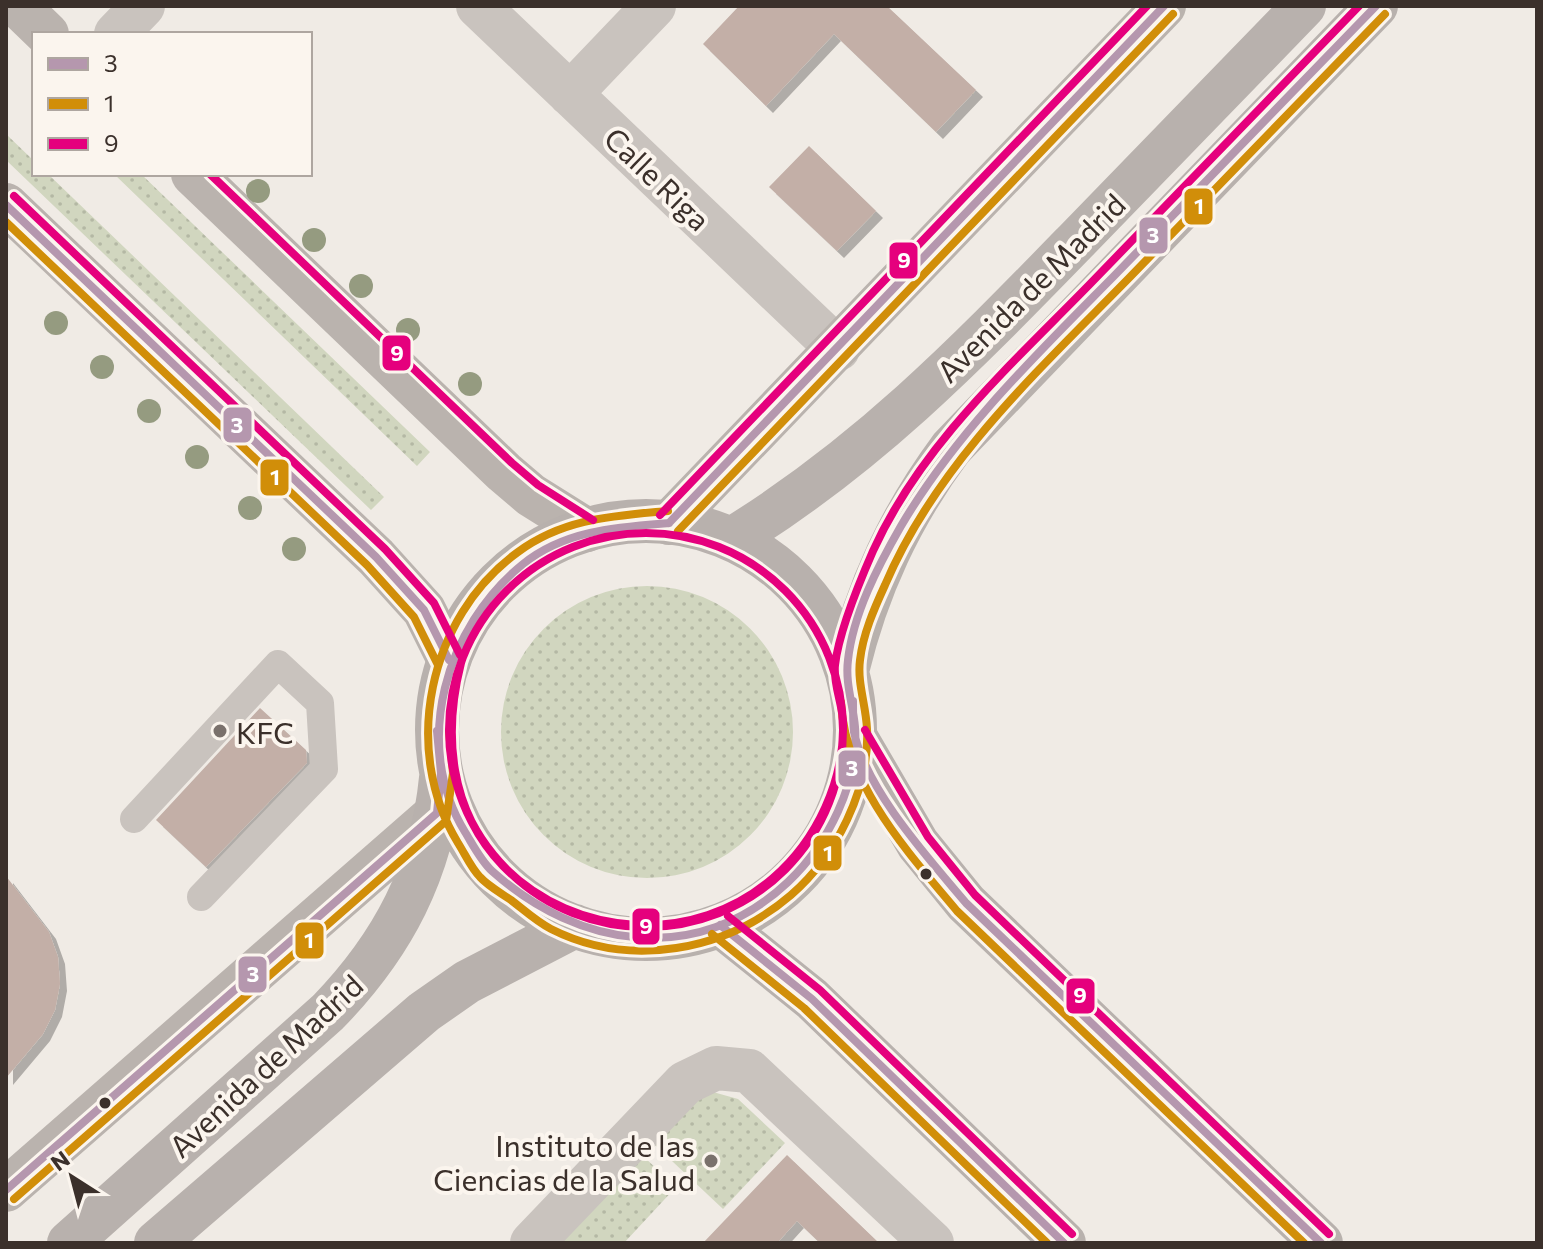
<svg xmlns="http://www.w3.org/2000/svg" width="1543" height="1249" font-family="Commissioner,sans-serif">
<defs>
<pattern id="grass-dots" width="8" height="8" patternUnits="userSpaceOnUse" patternTransform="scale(2)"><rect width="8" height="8" fill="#d1d6bf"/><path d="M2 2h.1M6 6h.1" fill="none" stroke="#b4b8a4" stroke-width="1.8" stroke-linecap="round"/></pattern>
<filter id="shadow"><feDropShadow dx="7" dy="7" stdDeviation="0" flood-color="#0004"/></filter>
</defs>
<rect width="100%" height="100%" fill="#f0ebe5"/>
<path fill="url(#grass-dots)" d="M6,134L34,161V174H48L384,497L371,510L6,160Z
M114,174H141L430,452L417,466Z
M501 732a146 146 0 1 1 292 0a146 146 0 1 1-292 0Z
M713,1092L738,1099L785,1143L723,1209L655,1145L696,1099Z
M643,1156L676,1187L624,1243H561Z"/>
<path fill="#c3afa7" filter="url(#shadow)" d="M739,6H887L976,90L936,132L834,34L766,106L703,44Z
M809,146L876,211L837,251L769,187Z
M260,708L306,750L307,763L206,867L156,820Z
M6,876L49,932L58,957L60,984L55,1010L43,1034L6,1078Z
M787,1155L879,1243H820L797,1221L777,1243H703Z"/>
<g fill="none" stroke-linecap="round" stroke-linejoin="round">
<path stroke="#c9c3be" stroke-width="28" d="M134,819L278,664L320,703L324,769L201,897"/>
<path stroke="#c9c3be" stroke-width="44" d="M478,6L838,349
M116,34L143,6
M570,94L654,6
M532,1243L685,1083L716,1068L749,1071L932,1243"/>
<path stroke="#bab3ae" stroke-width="44" d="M18,6L47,34
M193,174L504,472L531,495L587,530
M6,205L376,557L424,610L449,660
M669,523L1164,6
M6,1190L437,813"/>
<path stroke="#b8b1ad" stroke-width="44" d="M437 730a209 209 0 1 1 418 0a209 209 0 1 1-418 0Z
M732,539C868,455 964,356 1075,242C1151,163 1228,85 1304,6
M847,671C867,588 900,517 951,448L1376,6
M855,736L918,844L966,903L1321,1243
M720,925L812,999L1064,1243
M69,1243L328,1012C393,945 432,871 441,778
M156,1243L424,1012L467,982L575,926"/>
<g stroke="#fbf5ee" stroke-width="14">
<path id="bus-1" d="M6,205L376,557L424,610L449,660
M669,523C618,527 565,530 523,564C446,626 411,744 465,832C473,845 481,861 492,871C579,949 698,967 788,882C828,844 859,783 855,727C853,704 845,683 848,660C853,614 878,566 901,526C957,431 1037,354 1114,276C1201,187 1288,96 1376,6
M669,523L1164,6
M853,701C853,711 853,722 854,732C866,790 929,859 966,903L1321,1243
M720,925L812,999L1064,1243
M6,1190L437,813L441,773L437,731"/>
</g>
<g stroke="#fbf5ee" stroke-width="14">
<path id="bus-2" d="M6,222L367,565L414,617L438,665
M668,511C614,516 564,518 518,552C428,617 401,750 458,843C465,854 471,868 480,877C488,886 501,893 511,900C524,910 537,922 551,929C630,969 726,951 791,895C836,856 870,789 867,729C866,705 857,683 860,660C863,634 874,609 885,585C937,463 1039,370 1130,277C1215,190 1299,102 1385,14
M678,531L1173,14
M841,702C845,784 906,850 957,911L1304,1243
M712,934L804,1008L1047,1243
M14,1199L446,821L453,773L449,731"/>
</g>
<g stroke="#fbf5ee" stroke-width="14">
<path id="bus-3" d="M210,174L512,463L538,485L593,520
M14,196L385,549L434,603L460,655
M660,515L1147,6
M449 730a197 197 0 1 1 394 0a197 197 0 1 1-394 0Z
M461,663C443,734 449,810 503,866C575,939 695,946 773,878C817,840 845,780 843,721C842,703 833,683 835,665C839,631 859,583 873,551C921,445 1010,366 1090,284C1180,191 1270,99 1359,6
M865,730L928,837L975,895L1329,1234
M728,916L820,990L1072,1234"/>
</g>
<use href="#bus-1" stroke="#b597ae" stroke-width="8"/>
<use href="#bus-2" stroke="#d18e09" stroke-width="8"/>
<use href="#bus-3" stroke="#e5007d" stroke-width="8"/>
</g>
<g fill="#959b80">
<circle cx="258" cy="191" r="12"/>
<circle cx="314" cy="240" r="12"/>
<circle cx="361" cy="286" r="12"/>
<circle cx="56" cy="323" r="12"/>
<circle cx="408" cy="330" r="12"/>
<circle cx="102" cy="367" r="12"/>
<circle cx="470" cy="384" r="12"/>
<circle cx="149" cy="411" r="12"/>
<circle cx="197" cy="457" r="12"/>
<circle cx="250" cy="508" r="12"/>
<circle cx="294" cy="549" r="12"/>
</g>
<g fill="#7a716c" stroke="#fbf5ee" stroke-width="3">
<circle cx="220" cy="731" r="8"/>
<circle cx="711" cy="1161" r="8"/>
</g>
<g fill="#3b302b" stroke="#fbf5ee" stroke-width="3">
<circle cx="926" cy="874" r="7"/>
<circle cx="105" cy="1103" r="7"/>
</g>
<g text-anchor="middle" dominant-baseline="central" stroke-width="8" stroke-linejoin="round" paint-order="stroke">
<g font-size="30" fill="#3b302b" stroke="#fbf5ee">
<text transform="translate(658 178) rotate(44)">Calle Riga</text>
<text transform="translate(1030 287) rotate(-45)">Avenida de Madrid</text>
<text transform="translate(265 1065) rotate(-43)">Avenida de Madrid</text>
</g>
<g font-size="30" fill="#3b302b" stroke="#fbf5ee" text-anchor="start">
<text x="236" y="731">KFC</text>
<text x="695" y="1144" text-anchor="end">Instituto de las<tspan x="695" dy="34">Ciencias de la Salud</tspan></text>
</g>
</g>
<g stroke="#fbf5ee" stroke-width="3">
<rect x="1183" y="187" width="31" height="39" rx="8" fill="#d18e09"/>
<rect x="1138" y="216" width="31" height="39" rx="8" fill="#b597ae"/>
<rect x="888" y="241" width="31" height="39" rx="8" fill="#e5007d"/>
<rect x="381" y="334" width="31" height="38" rx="8" fill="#e5007d"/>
<rect x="222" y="406" width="31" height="38" rx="8" fill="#b597ae"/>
<rect x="259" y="458" width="31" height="39" rx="8" fill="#d18e09"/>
<rect x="837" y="749" width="30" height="39" rx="8" fill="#b597ae"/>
<rect x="812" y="834" width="31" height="38" rx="8" fill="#d18e09"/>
<rect x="631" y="907" width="30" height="39" rx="8" fill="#e5007d"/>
<rect x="294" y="921" width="31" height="39" rx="8" fill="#d18e09"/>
<rect x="237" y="955" width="31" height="39" rx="8" fill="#b597ae"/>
<rect x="1065" y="977" width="31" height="38" rx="8" fill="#e5007d"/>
</g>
<g font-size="22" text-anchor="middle" font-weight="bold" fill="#fff">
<text x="1199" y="214">1</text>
<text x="1153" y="243">3</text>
<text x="904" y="268">9</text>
<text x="397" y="361">9</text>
<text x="237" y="433">3</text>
<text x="275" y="485">1</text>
<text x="852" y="776">3</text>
<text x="828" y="861">1</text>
<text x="646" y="934">9</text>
<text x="309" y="948">1</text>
<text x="253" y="982">3</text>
<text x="1080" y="1003">9</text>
</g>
<rect width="1543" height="1249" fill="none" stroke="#3b302b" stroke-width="16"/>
<rect x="32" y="32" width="280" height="144" fill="#fbf5ee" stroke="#aea6a0" stroke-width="2"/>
<rect x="48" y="58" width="40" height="12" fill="#b597ae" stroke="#aea6a0" stroke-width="2"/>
<text x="104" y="72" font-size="24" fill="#3b302b">3</text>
<rect x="48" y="98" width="40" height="12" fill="#d18e09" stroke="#aea6a0" stroke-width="2"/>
<text x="104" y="112" font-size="24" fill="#3b302b">1</text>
<rect x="48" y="138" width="40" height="12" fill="#e5007d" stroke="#aea6a0" stroke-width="2"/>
<text x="104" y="152" font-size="24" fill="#3b302b">9</text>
<g transform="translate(72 1177) rotate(324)" stroke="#fbf5ee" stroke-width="6" paint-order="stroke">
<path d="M0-6L14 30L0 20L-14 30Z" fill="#3b302b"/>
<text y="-12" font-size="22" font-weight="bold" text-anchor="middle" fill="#3b302b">N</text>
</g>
</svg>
